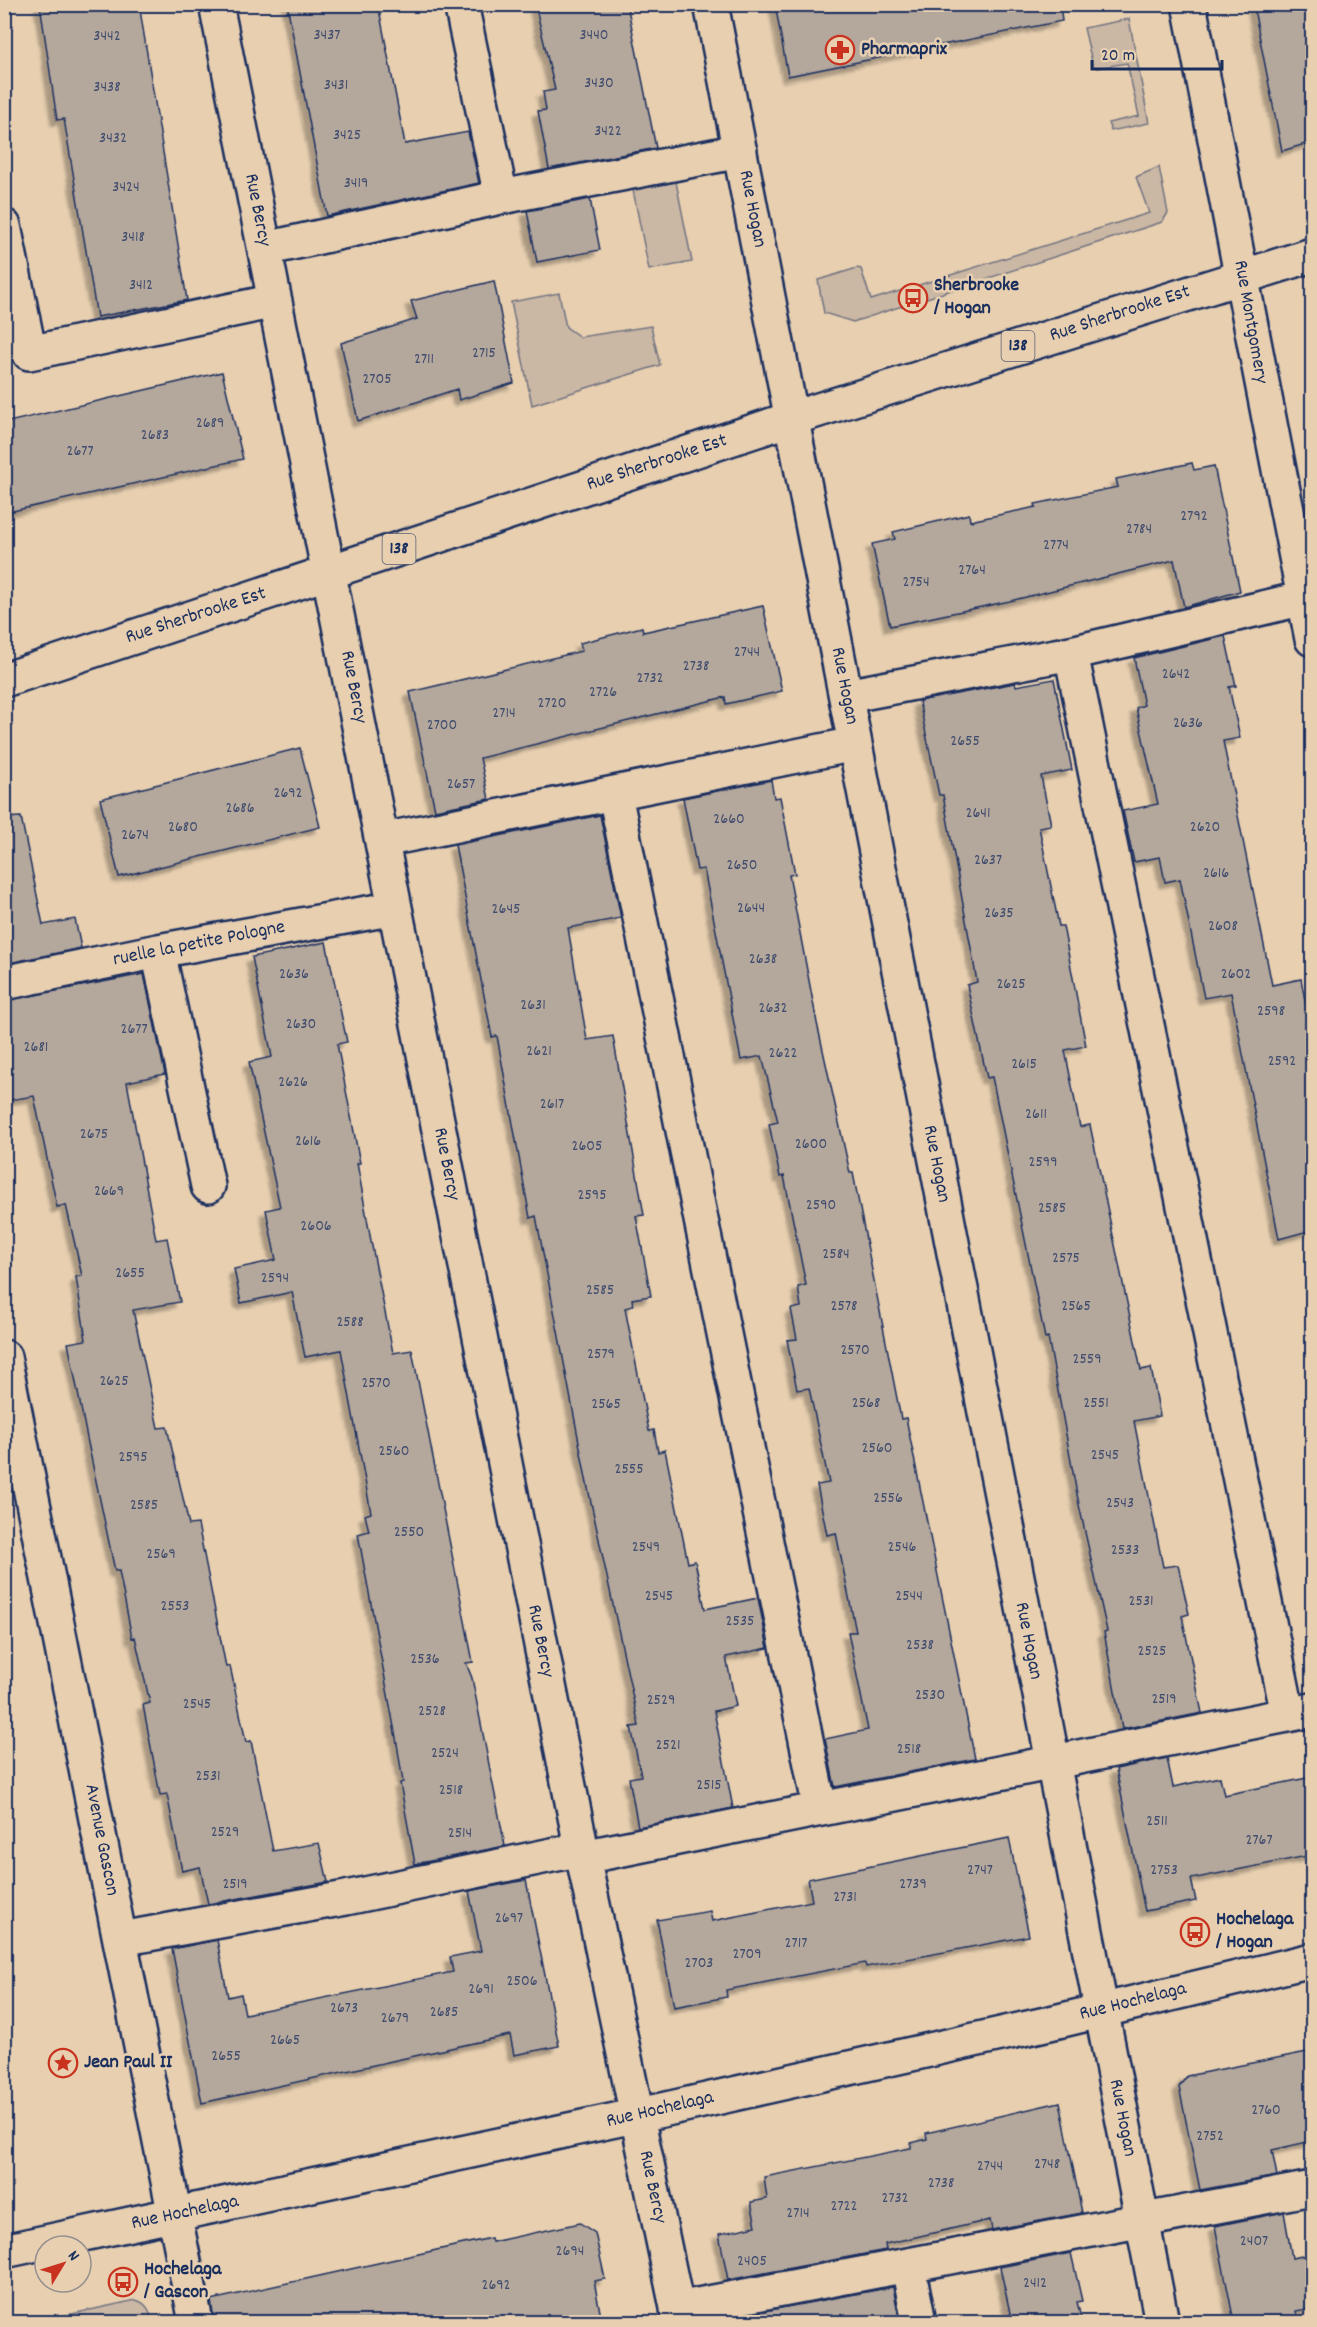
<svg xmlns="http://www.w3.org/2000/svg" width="1317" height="2327" font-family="Dekko,sans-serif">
<defs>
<filter id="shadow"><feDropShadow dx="-5.5" dy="5.5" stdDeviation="1.5" flood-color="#0004"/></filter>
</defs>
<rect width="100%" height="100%" fill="#e7cfb0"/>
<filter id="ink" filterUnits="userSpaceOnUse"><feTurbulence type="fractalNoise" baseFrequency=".0167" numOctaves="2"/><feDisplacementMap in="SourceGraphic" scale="12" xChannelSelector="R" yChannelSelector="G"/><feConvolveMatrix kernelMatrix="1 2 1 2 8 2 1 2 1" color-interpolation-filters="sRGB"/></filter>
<g filter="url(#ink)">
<path fill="#cab7a4" stroke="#727381" stroke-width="1.5" d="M1129,19L1149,123L1111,131L1108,123L1139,116L1127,63L1097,68L1093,66L1084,28Z
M1159,167L1168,213L1162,222L853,322L824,313L818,280L857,268L861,269L871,300L1149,213L1136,177Z
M676,182L692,262L649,270L633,190Z
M559,293L566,327L580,337L651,326L660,365L532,405L511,302Z
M136,2300C148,2304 150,2311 152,2322H35Z"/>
<path fill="#b4a79c" stroke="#1b2f5e" stroke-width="1.5" filter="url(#shadow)" d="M40,4H139L187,300L97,317L64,119L57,120Z
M287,4H378L405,144L468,132L479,183L327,216Z
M535,4H627L656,148L549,169L538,111L546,110L543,92L555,90Z
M775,4H1060L1062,21L788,76Z
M1253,4H1312V142L1282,151Z
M590,199L600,250L537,262L527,211Z
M494,281L514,383L459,400L457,389L358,421L341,343L417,319L411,301Z
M222,372L243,459L4,513V423Z
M1192,463L1194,470L1214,466L1240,591L1184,607L1174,560L1010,601L890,626L872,544L895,539L893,532L969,514L970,521L1036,507L1035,504L1118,487L1116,479Z
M763,606L782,691L726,704L725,697L480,758L489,799L435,810L410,692L582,651L580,643L642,627L643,632Z
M1225,636L1236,686L1229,687L1240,738L1223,741L1272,985L1301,979L1312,1038V1230L1279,1239L1231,993L1204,998L1180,879L1165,882L1160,857L1134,862L1123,811L1158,804L1136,708L1144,705L1134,658Z
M1054,679L1072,770L1041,776L1051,825L1039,827L1059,926H1063L1086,1046L1065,1050L1080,1127L1090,1125L1141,1370L1151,1368L1160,1416L1134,1421L1163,1567L1178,1565L1189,1614L1182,1616L1202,1713L1122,1729L1104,1632L1107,1631L1079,1505L1048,1337L1045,1338L992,1077L987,1078L967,985L977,982L973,959L943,795H939L919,701L1015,683L1016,686Z
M300,748L320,827L119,877L100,799Z
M771,780L774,798L780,797L795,874L789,875L817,1023L850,1173H853L901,1419L906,1418L975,1759L835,1787L825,1739L868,1730L848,1632H856L836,1533L827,1535L817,1485L829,1483L809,1388L797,1390L787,1340L797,1339L791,1309L801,1307L798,1287L806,1285L784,1176L780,1177L769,1124L778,1122L762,1056L741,1060L704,869L697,870L683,798Z
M600,815L621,918L568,928L587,1040L613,1036L644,1215L636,1216L651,1296L632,1299L633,1306L625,1308L649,1431L654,1430L658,1452L665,1450L688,1563L695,1561L705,1609L758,1598L768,1648L726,1657L736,1706L714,1711L733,1808L638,1827L629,1778L641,1776L631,1727L639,1726L586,1479L536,1216L530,1218L497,1036L492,1037L455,845Z
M21,817L43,925L75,919L81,948L4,964V818Z
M326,942L347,1042L337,1044L360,1163H357L371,1241L393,1353L412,1350L473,1662L466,1663L472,1678L505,1846L415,1864L400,1783L403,1782L396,1738L358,1534L369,1531L365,1515L371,1513L341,1350L305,1357L292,1292L241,1303L234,1269L276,1260L266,1210L280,1207L249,1062L272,1057L252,957Z
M144,974L165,1074L127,1082L156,1240L167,1238L180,1302L133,1310L158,1428L167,1427L189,1525L198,1524L226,1667L230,1666L246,1742L251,1741L273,1851L319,1843L328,1882L208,1904L200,1867L182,1871L167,1794L160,1795L143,1705L150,1703L135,1637L132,1638L119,1571H115L88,1443L68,1343L86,1340L76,1277L82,1276L66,1205L57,1207L34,1096L10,1100L4,1072V1001Z
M1167,1758L1173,1787L1220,1777L1224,1795L1312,1777V1855L1191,1879L1196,1901L1145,1911L1116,1769Z
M1009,1838L1029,1936L866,1967L865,1963L726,1990L727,1997L674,2007L657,1920L710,1911L712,1921L812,1901L808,1879Z
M526,1880L559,2046L514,2055L510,2035L202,2103L172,1949L217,1940L228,1997L241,1994L245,2014L453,1972L450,1957L481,1951L469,1891Z
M1312,2051V2141L1272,2150L1277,2176L1200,2190L1179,2087L1187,2076Z
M1060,2102L1082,2213L992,2230L990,2220L885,2244L886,2250L728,2280L719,2234L756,2226L751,2202L767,2199L764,2177L911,2148V2143L927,2139L926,2133Z
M1284,2212L1292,2258L1312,2254V2308L1296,2311L1299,2322H1234L1215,2226Z
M580,2223L595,2233L605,2279L594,2281L602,2322H214L211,2300L491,2238L492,2242Z
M1071,2253L1082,2301L1077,2302L1082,2322H1012L1000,2267Z
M893,2287L900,2322H756L754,2313Z"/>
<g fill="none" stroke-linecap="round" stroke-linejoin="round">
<g stroke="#1b2f5e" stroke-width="38">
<path id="minor" d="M216,4L583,1857L680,2322
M461,4L501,197
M711,4L1162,2322
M1189,4C1229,216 1271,427 1312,639
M4,226L26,335
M265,249L501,197L740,151
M4,338L26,335L29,353L275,301
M1071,653L1288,1715
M846,696L1071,653L1305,598
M615,794L820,1809
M383,840L855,744
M158,951L208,1186
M4,983L158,951L395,908
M4,1357L196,2322
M583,1857L1312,1710
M121,1939L346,1898L581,1849
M4,2251L662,2110L1050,2023L1312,1960
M908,2266L919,2322
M677,2309L1312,2188"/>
</g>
<g stroke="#1b2f5e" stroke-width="38">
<path id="major" d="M4,680L793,418L1312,255"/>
</g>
<use href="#minor" stroke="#e7cfb0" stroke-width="33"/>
<use href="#major" stroke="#e7cfb0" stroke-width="33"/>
</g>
</g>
<defs>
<g id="pharmacy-ring" transform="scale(1.5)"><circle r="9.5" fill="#e7cfb0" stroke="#c8321e" stroke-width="1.5"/><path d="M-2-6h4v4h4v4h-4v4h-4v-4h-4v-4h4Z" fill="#c8321e"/></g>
<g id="bus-ring" transform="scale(1.5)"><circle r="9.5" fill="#e7cfb0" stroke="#c8321e" stroke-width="1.5"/><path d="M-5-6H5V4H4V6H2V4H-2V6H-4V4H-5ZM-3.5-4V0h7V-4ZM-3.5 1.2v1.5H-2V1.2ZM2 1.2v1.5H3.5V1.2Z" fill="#c8321e"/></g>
<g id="sight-ring" transform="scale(1.5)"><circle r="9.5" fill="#e7cfb0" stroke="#c8321e" stroke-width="1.5"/><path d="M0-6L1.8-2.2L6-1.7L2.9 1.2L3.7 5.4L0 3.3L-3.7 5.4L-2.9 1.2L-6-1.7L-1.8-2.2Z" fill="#c8321e"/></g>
</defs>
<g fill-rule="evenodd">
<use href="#pharmacy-ring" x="840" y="50"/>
<use href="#bus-ring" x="913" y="298"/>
<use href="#bus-ring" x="1195" y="1932"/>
<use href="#sight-ring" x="63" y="2063"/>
<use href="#bus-ring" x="123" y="2282"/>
</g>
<g text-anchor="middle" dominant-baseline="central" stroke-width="5" stroke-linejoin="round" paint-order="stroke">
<g font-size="16" fill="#414d6e">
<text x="327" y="35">3437</text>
<text x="594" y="35">3440</text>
<text x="107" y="36">3442</text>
<text x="599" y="83">3430</text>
<text x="336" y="85">3431</text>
<text x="107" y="87">3438</text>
<text x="608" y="131">3422</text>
<text x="347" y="135">3425</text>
<text x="113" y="138">3432</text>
<text x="356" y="183">3419</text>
<text x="126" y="187">3424</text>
<text x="133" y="237">3418</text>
<text x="141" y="285">3412</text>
<text x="484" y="353">2715</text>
<text x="424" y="359">2711</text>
<text x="377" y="379">2705</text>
<text x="210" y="423">2689</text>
<text x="155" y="435">2683</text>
<text x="80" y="451">2677</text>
<text x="1194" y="516">2792</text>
<text x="1139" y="529">2784</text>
<text x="1056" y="545">2774</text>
<text x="972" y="570">2764</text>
<text x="916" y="582">2754</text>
<text x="747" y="652">2744</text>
<text x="696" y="666">2738</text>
<text x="1176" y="674">2642</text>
<text x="650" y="678">2732</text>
<text x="603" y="692">2726</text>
<text x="552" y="703">2720</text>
<text x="504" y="713">2714</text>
<text x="1188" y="723">2636</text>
<text x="442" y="725">2700</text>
<text x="965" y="741">2655</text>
<text x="461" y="784">2657</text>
<text x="288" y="793">2692</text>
<text x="240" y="808">2686</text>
<text x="978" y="813">2641</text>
<text x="729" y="819">2660</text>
<text x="183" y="827">2680</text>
<text x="1205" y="827">2620</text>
<text x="135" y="835">2674</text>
<text x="988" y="860">2637</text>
<text x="742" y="865">2650</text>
<text x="1216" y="873">2616</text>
<text x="751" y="908">2644</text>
<text x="506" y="909">2645</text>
<text x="999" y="913">2635</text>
<text x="1223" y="926">2608</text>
<text x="763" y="959">2638</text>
<text x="294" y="974">2636</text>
<text x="1236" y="974">2602</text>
<text x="1011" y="984">2625</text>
<text x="533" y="1005">2631</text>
<text x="773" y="1008">2632</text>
<text x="1271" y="1011">2598</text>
<text x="301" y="1024">2630</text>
<text x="134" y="1029">2677</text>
<text x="36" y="1047">2681</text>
<text x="539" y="1051">2621</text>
<text x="783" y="1053">2622</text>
<text x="1282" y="1061">2592</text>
<text x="1024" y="1064">2615</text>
<text x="293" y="1082">2626</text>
<text x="552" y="1104">2617</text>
<text x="1036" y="1114">2611</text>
<text x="94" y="1134">2675</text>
<text x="308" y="1141">2616</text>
<text x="811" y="1144">2600</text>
<text x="587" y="1146">2605</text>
<text x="1043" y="1162">2599</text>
<text x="109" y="1191">2669</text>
<text x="592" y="1195">2595</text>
<text x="821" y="1205">2590</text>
<text x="1052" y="1208">2585</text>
<text x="316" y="1226">2606</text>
<text x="836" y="1254">2584</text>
<text x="1066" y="1258">2575</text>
<text x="130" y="1273">2655</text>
<text x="275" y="1278">2594</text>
<text x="600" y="1290">2585</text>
<text x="844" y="1306">2578</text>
<text x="1076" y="1306">2565</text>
<text x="350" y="1322">2588</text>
<text x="855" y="1350">2570</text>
<text x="601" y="1354">2579</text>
<text x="1087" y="1359">2559</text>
<text x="114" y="1381">2625</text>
<text x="376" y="1383">2570</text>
<text x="866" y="1403">2568</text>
<text x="1096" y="1403">2551</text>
<text x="606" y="1404">2565</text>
<text x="877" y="1448">2560</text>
<text x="394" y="1451">2560</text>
<text x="1105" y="1455">2545</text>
<text x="133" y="1457">2595</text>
<text x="629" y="1469">2555</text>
<text x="888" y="1498">2556</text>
<text x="1120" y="1503">2543</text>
<text x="144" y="1505">2585</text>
<text x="409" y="1532">2550</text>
<text x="646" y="1547">2549</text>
<text x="902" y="1547">2546</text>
<text x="1125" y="1550">2533</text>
<text x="161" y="1554">2569</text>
<text x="659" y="1596">2545</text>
<text x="909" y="1596">2544</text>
<text x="1141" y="1601">2531</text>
<text x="175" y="1606">2553</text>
<text x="740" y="1621">2535</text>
<text x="920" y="1645">2538</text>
<text x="1152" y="1651">2525</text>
<text x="425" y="1659">2536</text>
<text x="930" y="1695">2530</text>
<text x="1164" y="1699">2519</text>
<text x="661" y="1700">2529</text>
<text x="197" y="1704">2545</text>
<text x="432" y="1711">2528</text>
<text x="668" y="1745">2521</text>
<text x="909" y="1749">2518</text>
<text x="445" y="1753">2524</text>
<text x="208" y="1776">2531</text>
<text x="709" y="1785">2515</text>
<text x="451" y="1790">2518</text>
<text x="1157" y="1821">2511</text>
<text x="225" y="1832">2529</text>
<text x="460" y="1833">2514</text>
<text x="1259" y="1840">2767</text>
<text x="980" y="1870">2747</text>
<text x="1164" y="1870">2753</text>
<text x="235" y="1884">2519</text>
<text x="913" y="1884">2739</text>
<text x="845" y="1897">2731</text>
<text x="509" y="1918">2697</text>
<text x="796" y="1943">2717</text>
<text x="747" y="1954">2709</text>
<text x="699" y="1963">2703</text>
<text x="522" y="1981">2506</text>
<text x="481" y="1989">2691</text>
<text x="344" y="2008">2673</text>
<text x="444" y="2012">2685</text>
<text x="395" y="2018">2679</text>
<text x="285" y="2040">2665</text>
<text x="226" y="2056">2655</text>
<text x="1266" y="2110">2760</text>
<text x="1210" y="2136">2752</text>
<text x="1047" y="2164">2748</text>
<text x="990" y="2166">2744</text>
<text x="941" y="2183">2738</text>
<text x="895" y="2198">2732</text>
<text x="844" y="2206">2722</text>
<text x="798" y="2213">2714</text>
<text x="1254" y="2241">2407</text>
<text x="570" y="2251">2694</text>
<text x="752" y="2261">2405</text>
<text x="1035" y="2283">2412</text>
<text x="496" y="2285">2692</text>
</g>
<g fill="#e7cfb0" stroke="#585f77" stroke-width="1.5">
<rect x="1001.5" y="331" width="33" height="30" rx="4.5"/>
<rect x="382.5" y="534" width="33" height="30" rx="4.5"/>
</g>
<g font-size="18" font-weight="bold" fill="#1b2f5e">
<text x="1018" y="346">138</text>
<text x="399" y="549">138</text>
</g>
<g font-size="20" font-weight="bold" fill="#1b2f5e" stroke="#e7cfb0" text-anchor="start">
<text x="861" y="50">Pharmaprix</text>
<text x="934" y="286">Sherbrooke<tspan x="934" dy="23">/ Hogan</tspan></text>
<text x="1216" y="1920">Hochelaga<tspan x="1216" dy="23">/ Hogan</tspan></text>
<text x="84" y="2063">Jean Paul II</text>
<text x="144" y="2270">Hochelaga<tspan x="144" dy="23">/ Gascon</tspan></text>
</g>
<g font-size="20" fill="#1b2f5e" stroke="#e7cfb0">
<text transform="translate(752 209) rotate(79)">Rue Hogan</text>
<text transform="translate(257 210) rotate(79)">Rue Bercy</text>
<text transform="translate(1120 314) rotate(-18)">Rue Sherbrooke Est</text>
<text transform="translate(1250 322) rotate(80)">Rue Montgomery</text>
<text transform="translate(657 463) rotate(-18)">Rue Sherbrooke Est</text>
<text transform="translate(196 616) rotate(-18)">Rue Sherbrooke Est</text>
<text transform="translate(844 686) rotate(79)">Rue Hogan</text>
<text transform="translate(353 687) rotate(79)">Rue Bercy</text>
<text transform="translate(199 944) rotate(-11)">ruelle la petite Pologne</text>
<text transform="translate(446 1164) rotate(79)">Rue Bercy</text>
<text transform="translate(936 1164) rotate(79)">Rue Hogan</text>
<text transform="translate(540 1641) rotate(79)">Rue Bercy</text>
<text transform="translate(1028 1641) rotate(79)">Rue Hogan</text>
<text transform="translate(101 1840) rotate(79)">Avenue Gascon</text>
<text transform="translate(1133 2002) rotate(-14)">Rue Hochelaga</text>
<text transform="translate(660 2110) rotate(-13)">Rue Hochelaga</text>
<text transform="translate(1122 2118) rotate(79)">Rue Hogan</text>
<text transform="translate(652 2187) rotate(78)">Rue Bercy</text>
<text transform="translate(185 2213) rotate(-12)">Rue Hochelaga</text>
</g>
</g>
<rect width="1317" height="2327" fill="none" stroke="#e7cfb0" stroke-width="24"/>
<rect x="12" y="12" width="1293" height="2303" fill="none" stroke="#1b2f5e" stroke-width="2" filter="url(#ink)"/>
<g transform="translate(63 2264) rotate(52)"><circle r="28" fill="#e7cfb0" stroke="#958f8f" stroke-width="1.5"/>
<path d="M0-4.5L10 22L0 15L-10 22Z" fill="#c8321e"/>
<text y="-9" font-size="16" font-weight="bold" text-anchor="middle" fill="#1b2f5e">N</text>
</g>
<path d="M1092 60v9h130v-9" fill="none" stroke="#1b2f5e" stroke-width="3"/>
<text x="1101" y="60" font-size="18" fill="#1b2f5e" stroke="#e7cfb0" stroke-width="4.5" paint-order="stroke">20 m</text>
</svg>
